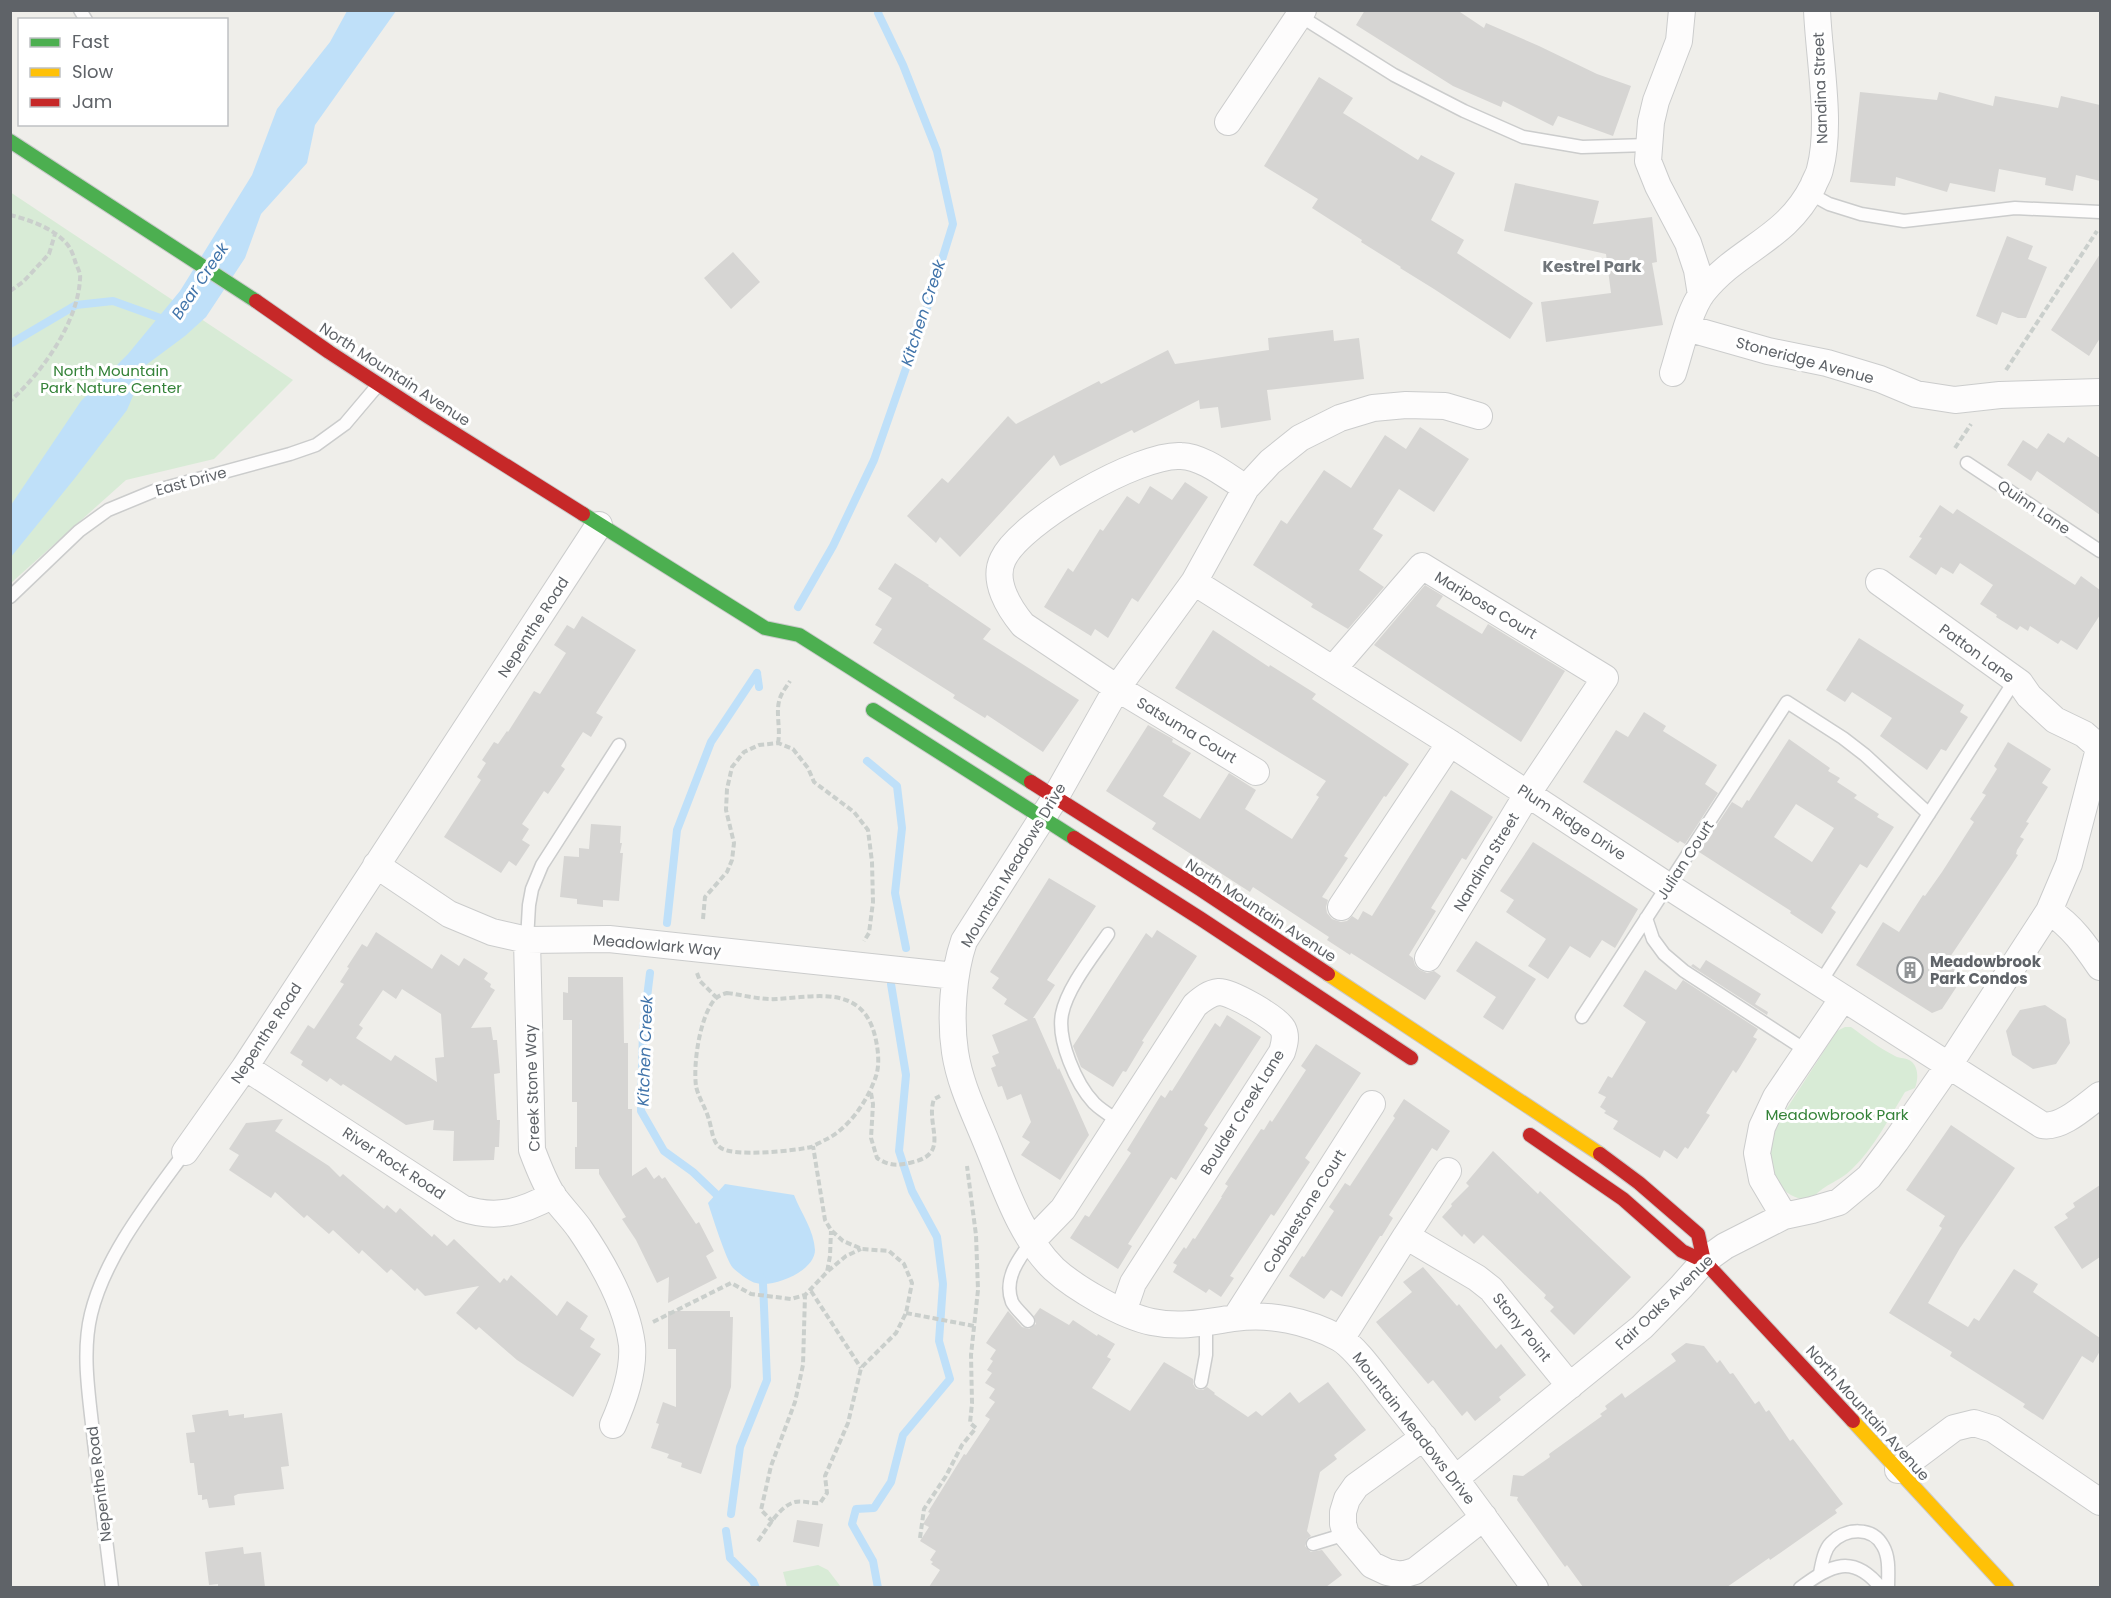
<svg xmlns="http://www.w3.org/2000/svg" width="2111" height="1598" font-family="Poppins,sans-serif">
<rect width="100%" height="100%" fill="#efeeea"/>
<path fill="#d8ebd6" d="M10,192L293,380L214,459L126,480L11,583Z
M1845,1027H1851C1865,1037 1879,1048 1895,1056C1900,1059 1907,1057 1912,1062C1919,1069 1918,1080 1915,1088L1905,1092C1889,1118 1874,1148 1852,1169C1839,1182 1822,1185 1811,1200C1771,1200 1764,1155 1776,1125L1837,1031Z
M818,1565L828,1570L841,1587H787L783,1572Z"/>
<path fill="#bfe0f9" d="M347,11H396L315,125L307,163L261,214L245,258L206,317L185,336L146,365L127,410L75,478L11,557V505L81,401L128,354L180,291L252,175L277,109L330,42Z
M725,1184L794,1195C801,1213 814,1230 815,1250C815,1271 774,1288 756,1283C750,1282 737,1272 733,1268C726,1260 712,1215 708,1203Z"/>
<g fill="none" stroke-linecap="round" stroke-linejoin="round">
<path stroke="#bfe0f9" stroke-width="8" d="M10,344L76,305L113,301L166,320
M798,607L833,546L874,460L927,308L953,224L937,151L903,65L878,13L879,10
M757,673L759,687
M867,761L897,786L902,828L895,893L906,948
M667,923L677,830L711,742L757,673
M650,973L643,1030L641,1111L664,1151L693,1172L716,1194L720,1202
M731,1514L740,1447L767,1380L763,1283L760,1276
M726,1531L730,1558L753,1581L756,1588
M878,1588L873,1561L852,1524L856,1509L874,1508L891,1482L903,1435L950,1379L939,1341L943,1284L937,1237L912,1191L899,1151L906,1075L891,984"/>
</g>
<path fill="#d6d5d3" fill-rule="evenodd" d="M1365,10H1457L1484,28L1486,23L1539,46L1597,74L1631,86L1613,136L1558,116L1553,126L1503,101L1501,107L1453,86L1356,25Z
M1319,77L1353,98L1343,113L1418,160L1421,155L1455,173L1431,220L1464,240L1457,253L1533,303L1510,339L1434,289L1400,268L1401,267L1361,242L1362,240L1312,208L1318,199L1264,166Z
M1860,92L1937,100L1939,92L1993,106L1995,96L2058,108L2061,96L2100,105V181L2076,175L2073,191L2045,185L2046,178L1999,169L1995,192L1950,183L1947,192L1896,177L1895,186L1850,182Z
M1515,183L1599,201L1593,224L1652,217L1657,262L1652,263L1663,325L1546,342L1541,302L1611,293L1606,254L1504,231Z
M2007,236L2033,246L2028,259L2047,267L2026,318H2018L2002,312L1997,325L1976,316Z
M733,252L760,282L731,309L704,278Z
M2100,254V338L2089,356L2051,330Z
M1333,330L1334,341L1359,338L1364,379L1267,390L1271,420L1221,428L1218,407L1200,409L1199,400L1134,433L1132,430L1060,466L1054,455L960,557L940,537L936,543L907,516L942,478L948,483L1008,416L1016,424L1099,381L1101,384L1168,350L1175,364L1269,350L1268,338Z
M1420,427L1469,459L1434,512L1399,489L1373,529L1383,535L1359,570L1384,587L1348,629L1311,607L1313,604L1253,565L1281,520L1287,524L1324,470L1351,488L1385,435L1406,449Z
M2048,433L2064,443L2068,437L2100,458V515L2037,471L2031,481L2007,465L2023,440L2037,449Z
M1185,482L1208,497L1138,602L1132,598L1108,638L1095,629L1091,636L1044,607L1068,568L1073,572L1100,529L1103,531L1127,496L1139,504L1150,486L1172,500Z
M1940,505L1953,514L1957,509L2075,585L2081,576L2100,590V615L2077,650L2061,640L2058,644L2030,626L2028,631L2020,626L2017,630L1996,617L1997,615L1980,604L1993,585L1960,563L1953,574L1941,567L1936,575L1909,557L1922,538L1919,537Z
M895,563L929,585L928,586L991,629L983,639L1079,700L1043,752L987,715L985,718L953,698L955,695L873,643L882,629L875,625L892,598L878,589Z
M1425,585L1443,596L1436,606L1482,634L1488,624L1565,671L1521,742L1374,645Z
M582,616L636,650L596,713L603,717L591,737L583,732L561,766L565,769L548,794L544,791L522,824L529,829L522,840L530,845L516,866L509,861L501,873L444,837L481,780L477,777L486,763L482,760L494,742L498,744L507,731L508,732L534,691L540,694L566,653L554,645L567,625L574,629Z
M1213,630L1269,667L1270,665L1316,694L1312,699L1409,764L1386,797L1384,796L1344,856L1348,858L1322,897L1328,900L1326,907L1327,913L1332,919L1341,922L1347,921L1352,916L1358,920L1363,911L1372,916L1451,790L1493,817L1466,860L1462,858L1431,908L1436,911L1409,955L1413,958L1415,965L1420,970L1427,973L1434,971L1441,976L1425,1000L1351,953L1350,955L1327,940L1329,937L1253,887L1250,892L1152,829L1156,823L1106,791L1148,725L1173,739L1172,742L1191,753L1163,796L1200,819L1229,773L1256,790L1245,809L1292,839L1319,797L1316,795L1326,781L1175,688Z
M1859,638L1964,705L1960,712L1968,717L1946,751L1941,749L1927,770L1880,736L1892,718L1852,692L1845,702L1826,690Z
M1644,712L1666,726L1663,731L1717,765L1705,784L1718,793L1685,844L1680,841L1678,843L1583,782L1616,730L1628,737Z
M1789,739L1830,768L1828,771L1840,778L1837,782L1857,795L1854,798L1879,814L1877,817L1894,827L1867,868L1860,864L1831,908L1836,912L1822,934L1790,913L1791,911L1699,852L1732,802L1742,808L1747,800L1749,801ZM1796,804L1834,828L1812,862L1774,837Z
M2008,742L2051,769L2042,783L2048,787L2026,822L2029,823L2020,837L2024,839L2017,850L2016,854L2018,855L2011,866L1946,963L1965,974L1942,1009L1932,1013L1856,965L1883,922L1899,932L1923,895L1925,896L1942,872L1974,822L1970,819L1986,795L1982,793L1997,769L1994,766Z
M591,824L621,826L620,843H622L620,853H623L619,901L603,900V907L577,904V899L560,897L564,856L579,857V848L589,849Z
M1533,842L1638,909L1615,948L1602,940L1590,958L1570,946L1548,979L1528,966L1546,939L1506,912L1514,900L1500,891Z
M1049,878L1096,906L1047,980L1055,985L1033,1018H1035L1058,1070L1059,1068L1089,1135L1060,1180L1021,1155L1030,1142L1022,1137L1031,1122L1021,1094L1007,1100L1002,1086L998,1087L991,1068L996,1066L992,1056L999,1053L992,1035L1028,1020L1004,1004L1007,999L992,988L999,978L990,972Z
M1157,930L1197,956L1142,1041L1144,1042L1126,1072L1123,1071L1113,1087L1081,1067L1073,1046L1146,933L1152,938Z
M376,932L432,969L441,954L459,966L464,958L488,973L484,979L491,984L490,987L495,990L471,1028L491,1027L493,1040H497L500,1073L494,1074L497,1120H500L499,1147H495L494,1160L453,1161L454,1131L433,1130L434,1120L406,1125L343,1084L341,1086L330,1078L327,1082L301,1065L303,1061L290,1053L308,1025L314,1029L344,984L340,982L349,968L347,967L362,944L367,947ZM402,989L441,1014L444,1057L435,1058L437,1082L395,1055L391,1061L356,1038L363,1028L359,1025L383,990L396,999Z
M1476,941L1536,979L1503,1030L1483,1017L1496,997L1456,971Z
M1706,960L1761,994L1755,1004L1768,1012L1767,1015L1691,966L1693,964L1700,969Z
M1645,970L1676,990L1683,980L1758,1029L1753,1037L1757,1039L1740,1067L1736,1073L1733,1070L1706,1113L1710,1115L1688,1149L1685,1147L1677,1159L1664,1150L1660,1158L1613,1129L1618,1121L1604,1113L1606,1111L1600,1107L1606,1097L1598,1093L1608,1076L1612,1078L1646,1022L1623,1006Z
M568,977H623L624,1043H628V1109H632V1176L646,1167L654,1179L659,1175L662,1179L665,1177L696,1224L699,1222L714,1251L706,1256L717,1278L668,1303L669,1277L657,1283L636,1240L622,1219L626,1217L599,1174V1169H575V1147H577V1102H572V1020H563V992L568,993Z
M2045,1005L2066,1019L2070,1043L2056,1064L2033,1069L2012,1055L2006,1031L2020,1010Z
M1227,1015L1261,1037L1204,1125L1208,1128L1189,1159L1176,1180L1171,1177L1128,1244L1132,1246L1118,1269L1070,1238L1085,1215L1089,1217L1116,1176L1131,1153L1127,1150L1161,1095L1165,1098L1170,1090L1172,1091L1215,1023L1220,1027Z
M1316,1044L1361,1073L1305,1158L1310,1162L1274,1216L1271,1214L1230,1276L1234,1278L1221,1297L1209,1289L1206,1293L1173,1272L1177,1265L1173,1263L1184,1247L1186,1249L1193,1238L1195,1239L1222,1197H1221L1228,1186L1225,1184L1261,1129L1264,1130L1270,1120L1272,1122L1306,1070L1301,1066Z
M1404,1099L1450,1131L1437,1151L1432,1148L1389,1215L1393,1218L1382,1236H1380L1342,1297L1331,1290L1324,1299L1289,1276L1302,1256L1304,1257L1334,1211L1329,1207L1345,1183L1350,1186L1395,1118L1393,1116Z
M283,1119L275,1131L329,1166L340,1177L343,1174L384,1209L387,1205L396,1213L400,1208L432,1237L434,1234L447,1246L454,1239L500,1283L504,1278L507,1281L511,1275L557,1316L567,1301L588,1316L580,1329L595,1339L590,1347L601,1354L573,1397L517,1360L479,1327L476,1330L456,1313L479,1286L425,1296L417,1288L415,1291L391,1269L387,1273L362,1250L359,1254L333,1230L329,1234L307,1215L304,1218L275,1192L271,1198L229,1170L239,1155L229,1149L246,1123Z
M1951,1125L2015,1168L1960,1248L1928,1303L1968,1327L1974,1318L1979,1321L2014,1269L2038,1284L2033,1292L2100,1338V1351L2093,1363L2082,1356L2043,1420L2023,1407L2025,1404L1950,1356L1952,1352L1889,1313L1942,1228L1939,1226L1945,1216L1906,1190Z
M1493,1151L1538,1194L1540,1191L1631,1277L1574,1335L1550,1311L1554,1307L1544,1298L1546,1295L1483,1235L1474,1244L1464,1234L1462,1237L1442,1217L1452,1206L1451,1204L1469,1186L1466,1183Z
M2100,1185V1257L2082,1269L2054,1227L2068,1218L2065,1214L2075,1207L2073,1203Z
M1423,1267L1457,1306L1459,1304L1496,1349L1501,1344L1526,1375L1499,1397L1501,1400L1475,1421L1467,1411L1462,1416L1433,1380L1428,1384L1376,1322L1412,1292L1403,1282Z
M1040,1308L1069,1325L1073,1320L1097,1336L1098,1334L1115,1344L1107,1357L1111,1359L1092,1388L1130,1411L1164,1362L1193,1379V1384L1196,1389L1203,1390L1207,1387L1215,1393L1214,1394L1248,1417L1256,1411L1262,1416L1290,1392L1299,1403L1328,1382L1366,1430L1334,1455L1337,1459L1320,1472L1307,1531L1311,1536L1307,1539L1305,1546L1311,1552L1322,1550L1342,1575L1326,1587H929L940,1570L931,1564L933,1562L930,1560L936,1551L920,1541L929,1527L923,1524L930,1513L928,1512L964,1454L966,1455L990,1419L985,1416L995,1402L989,1398L995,1389L985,1383L992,1373L987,1370L993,1361L990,1359L996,1350L986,1343L1008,1311L1022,1327L1029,1329L1036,1324L1034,1316Z
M668,1311H730V1317H733L731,1387L701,1474L681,1467L682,1463L667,1458L669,1454L651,1448L659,1424L656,1423L663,1402L676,1407V1349H668Z
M1686,1343L1704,1346L1717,1363L1720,1360L1730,1374L1733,1373L1755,1404L1759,1401L1766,1412L1769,1410L1790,1441L1793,1439L1843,1504L1835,1510L1837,1513L1770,1560L1769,1558L1727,1587H1583L1567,1565L1565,1567L1544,1538L1517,1500L1518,1497L1510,1496L1513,1475L1523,1476L1550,1457L1549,1454L1602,1416L1600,1414L1607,1409L1605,1406L1622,1393L1625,1398L1676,1361L1671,1354Z
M228,1410L229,1416L244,1414V1418L282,1413L289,1466L281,1467L284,1489L238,1494L234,1496L235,1505L209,1508L207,1499L202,1500V1495H198L194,1463H190L186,1433L195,1432L192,1415Z
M797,1520L823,1524L819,1547L793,1542Z
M243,1547L244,1554L261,1552L265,1587H218V1584L209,1585L205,1552Z"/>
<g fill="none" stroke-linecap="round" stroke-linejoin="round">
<g stroke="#cbcccc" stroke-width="15">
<path id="lane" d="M80,10L86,20
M1300,16L1394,75L1464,111L1523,137L1582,147L1648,145
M1809,193L1829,204L1861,214L1904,221L2015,208L2100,212
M1967,463L2100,551
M10,597L79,531L108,510L154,491L290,454L316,445L345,424L378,385
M1646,918L1653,939L1664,954L1684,971L1807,1051
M1108,934C1093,956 1067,988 1062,1014C1057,1040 1076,1084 1094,1103C1101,1110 1111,1116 1120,1122
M527,940L529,905L532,889L542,865L619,745
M1820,983L2015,680
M1582,1017L1787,702L1843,738L1865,755L1929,814
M1028,1321C1023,1315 1015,1308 1012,1302C1003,1279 1019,1258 1032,1241
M1201,1382L1206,1355V1323
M1313,1544L1346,1534
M1820,1573C1822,1563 1824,1550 1831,1543C1846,1528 1872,1526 1883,1546C1890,1558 1888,1574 1888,1588
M112,1588C106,1539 100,1490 94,1442C90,1401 81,1355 91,1314C105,1256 150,1200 185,1152
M1800,1588C1831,1565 1853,1553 1881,1588"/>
</g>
<g stroke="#cbcccc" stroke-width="28">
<path id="street" d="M1682,10L1679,41L1656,101L1651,122L1648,161L1658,186L1688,243L1697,270L1701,295
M1228,122L1303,10
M1687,328L1768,351L1827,363L1880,379L1916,394L1955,400L2000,395L2100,392
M1673,373C1680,351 1689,310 1703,292C1738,248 1786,240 1813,186C1815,180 1819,175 1820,169C1832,124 1819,59 1817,10
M1479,416L1445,406L1406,405L1373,408L1340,418L1300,438L1270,462L1246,488L1194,582L1117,688L1055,798L964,941C953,973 950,1019 955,1052C960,1085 975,1114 987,1144C1005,1187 1020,1236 1054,1269C1076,1289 1123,1316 1152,1322C1181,1328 1207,1322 1235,1318C1269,1313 1308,1321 1339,1338C1356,1347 1378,1380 1391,1396C1441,1458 1488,1523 1535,1588
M1246,488C1226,476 1204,457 1181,456C1140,453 1021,521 1003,559C992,581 1009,608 1023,625L1117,688L1256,772
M1194,582L1450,743L1668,886L2042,1125C2061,1129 2085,1106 2100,1095
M1879,582L2020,683L2029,696L2055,720L2084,734L2100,748
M1333,669L1422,566L1605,678L1528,793L1428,958
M376,865L449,914L492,932L527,940L609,939L955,976
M1341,907L1450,743
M2049,911C2072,926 2085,945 2100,967
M527,940L532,1150C538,1166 544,1182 553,1196C561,1207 571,1217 579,1228C601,1260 627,1305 632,1345C634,1372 624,1400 613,1425
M245,1067L462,1208C496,1220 522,1212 553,1195
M185,1152L245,1067L599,525
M1784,1216L1762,1179L1757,1153L1762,1127L1776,1097L1843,998
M1406,1236L1448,1171
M1032,1241L1063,1209L1195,1005C1202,999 1209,993 1219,992C1232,992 1277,1018 1283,1029C1287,1037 1284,1045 1282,1052L1133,1283L1123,1312
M1236,1317L1372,1104
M1341,1339L1406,1236L1477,1278L1491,1289L1570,1386
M1424,1437L1356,1486L1347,1499L1343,1512V1524L1346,1534L1372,1565L1387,1572L1402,1575L1415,1571L1484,1517
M1898,1470L1954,1428L1974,1423L1993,1429L2100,1502
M1456,1478L1642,1327L1681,1287L1704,1261L1725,1246L1784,1216L1812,1210L1839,1202L1869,1177L1896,1141L1949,1065L2049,911L2069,864L2100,745"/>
</g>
<g stroke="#cacacb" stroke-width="16">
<path id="fast" d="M10,141L256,301
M583,514L765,628L799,635L1031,782
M873,710L1074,838"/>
</g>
<g stroke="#cacacb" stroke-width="16">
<path id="slow" d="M1328,974L1600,1154
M1853,1421L2007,1588"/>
</g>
<g stroke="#cacacb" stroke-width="16">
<path id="jam" d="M256,301L329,352L427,416L583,514
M1031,782L1200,889L1328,974
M1074,838L1201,919L1411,1058
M1530,1135L1623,1199L1682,1251L1704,1261L1853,1421
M1600,1154L1639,1183L1698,1234L1704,1261"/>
</g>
<path stroke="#cacfcc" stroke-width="4" stroke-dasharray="6 3" stroke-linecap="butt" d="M10,215C31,220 58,230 70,248C72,252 74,257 75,261C77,267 81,273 80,279C78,322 42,373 10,401
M10,291L23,282L49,254L55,234
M2006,370L2097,231
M1955,448L1971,424
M778,743C781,728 775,712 780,698C782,692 787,686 790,681
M703,919L705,897L727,872L732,860L734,843L726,810L727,789L732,767L744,752L759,745L778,743L793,749L808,768L814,782L854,812L868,830L872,862L873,902L869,933L864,941
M697,973L700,981L716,997
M727,993C743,995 761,1000 777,999C815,997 862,984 875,1036C878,1048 880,1064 876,1076C868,1100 850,1127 827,1139C822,1141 816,1145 811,1147C794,1151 734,1157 721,1148C712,1143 712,1128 709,1120C706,1108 698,1097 696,1086C693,1063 700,1016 715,999C718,996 723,994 727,993Z
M871,1093L873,1104L871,1138L877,1158C889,1166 898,1166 913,1162C951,1153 925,1125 934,1099L940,1096
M828,1271L846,1256L861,1249
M811,1291L861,1368
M906,1313L974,1326
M653,1322L731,1283L751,1294L791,1299L805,1295L827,1272L830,1256L831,1231
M773,1522L761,1510L771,1466L795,1402L803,1365L805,1295
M920,1538L924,1509L946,1476L962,1445L976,1428L970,1423L972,1403L971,1355L978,1290L976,1235L967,1166
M758,1541C767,1529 779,1506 795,1502C802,1500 812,1504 820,1503L827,1493L825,1476L848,1423L861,1368L896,1333L906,1313L912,1283L904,1264L889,1251L862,1249L843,1241L831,1230L825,1220L813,1146"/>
<use href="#lane" stroke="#fdfcfc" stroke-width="12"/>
<use href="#street" stroke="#fdfcfc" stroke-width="26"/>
<use href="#fast" stroke="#4caf50" stroke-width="14"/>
<use href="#slow" stroke="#ffc107" stroke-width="14"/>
<use href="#jam" stroke="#c62828" stroke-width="14"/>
</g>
<defs>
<g id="building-ring" transform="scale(1.35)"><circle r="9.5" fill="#fff" stroke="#919496" stroke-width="1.5"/><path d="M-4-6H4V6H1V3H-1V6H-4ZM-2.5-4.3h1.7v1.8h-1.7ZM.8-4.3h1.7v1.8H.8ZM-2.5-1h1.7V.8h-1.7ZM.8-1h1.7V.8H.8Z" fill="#919496"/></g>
</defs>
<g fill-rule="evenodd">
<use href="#building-ring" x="1910" y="970"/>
</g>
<g text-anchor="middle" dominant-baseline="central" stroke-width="6" stroke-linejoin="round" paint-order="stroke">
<g font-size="15" fill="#5f6368" stroke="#fff">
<text transform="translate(1820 88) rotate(-92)">Nandina Street</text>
<text transform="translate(1805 360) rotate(15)">Stoneridge Avenue</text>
<text transform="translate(395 374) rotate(33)">North Mountain Avenue</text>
<text transform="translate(191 481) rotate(-15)">East Drive</text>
<text transform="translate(2034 507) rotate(34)">Quinn Lane</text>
<text transform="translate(1486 605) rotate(31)">Mariposa Court</text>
<text transform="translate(533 627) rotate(-57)">Nepenthe Road</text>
<text transform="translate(1977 653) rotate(36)">Patton Lane</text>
<text transform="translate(1187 730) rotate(31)">Satsuma Court</text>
<text transform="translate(1572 822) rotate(33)">Plum Ridge Drive</text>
<text transform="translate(1685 860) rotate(-57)">Julian Court</text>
<text transform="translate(1486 862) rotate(-59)">Nandina Street</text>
<text transform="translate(1013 865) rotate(-59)">Mountain Meadows Drive</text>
<text transform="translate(1261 910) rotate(33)">North Mountain Avenue</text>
<text transform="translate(657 945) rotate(5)">Meadowlark Way</text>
<text transform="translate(266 1033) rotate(-57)">Nepenthe Road</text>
<text transform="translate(532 1088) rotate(-92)">Creek Stone Way</text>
<text transform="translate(1242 1112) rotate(-58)">Boulder Creek Lane</text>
<text transform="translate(394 1163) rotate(33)">River Rock Road</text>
<text transform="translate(1304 1211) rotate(-58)">Cobblestone Court</text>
<text transform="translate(1664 1302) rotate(-44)">Fair Oaks Avenue</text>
<text transform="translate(1522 1327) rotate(51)">Stony Point</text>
<text transform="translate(1868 1413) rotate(48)">North Mountain Avenue</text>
<text transform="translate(1414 1428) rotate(52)">Mountain Meadows Drive</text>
<text transform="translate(99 1484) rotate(-97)">Nepenthe Road</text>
</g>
<g font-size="15" fill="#348238" stroke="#fff">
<text x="111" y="370">North Mountain<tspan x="111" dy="17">Park Nature Center</tspan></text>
<text x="1837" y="1114">Meadowbrook Park</text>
</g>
<g font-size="15" font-weight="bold" fill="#5f6368" stroke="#fff" text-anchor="start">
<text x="1930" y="961">Meadowbrook<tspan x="1930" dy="17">Park Condos</tspan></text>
</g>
<g font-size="16" font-weight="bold" fill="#70757a" stroke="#fff">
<text x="1592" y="266">Kestrel Park</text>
</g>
<g font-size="16" font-style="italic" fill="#4174aa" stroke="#fff">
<text transform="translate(200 281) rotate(-56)">Bear Creek</text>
<text transform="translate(923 313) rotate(-72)">Kitchen Creek</text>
<text transform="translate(645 1051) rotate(-88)">Kitchen Creek</text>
</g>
</g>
<rect width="2111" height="1598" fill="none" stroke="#5f6368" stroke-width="24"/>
<rect x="18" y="18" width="210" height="108" fill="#ffffff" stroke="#bfc1c3" stroke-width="1.5"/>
<rect x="30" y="38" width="30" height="9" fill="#4caf50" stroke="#bfc1c3" stroke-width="1.5"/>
<text x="72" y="48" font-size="18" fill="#5f6368">Fast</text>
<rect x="30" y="68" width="30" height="9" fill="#ffc107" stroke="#bfc1c3" stroke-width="1.5"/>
<text x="72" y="78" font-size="18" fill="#5f6368">Slow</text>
<rect x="30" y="98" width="30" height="9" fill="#c62828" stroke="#bfc1c3" stroke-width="1.5"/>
<text x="72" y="108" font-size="18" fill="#5f6368">Jam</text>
</svg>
